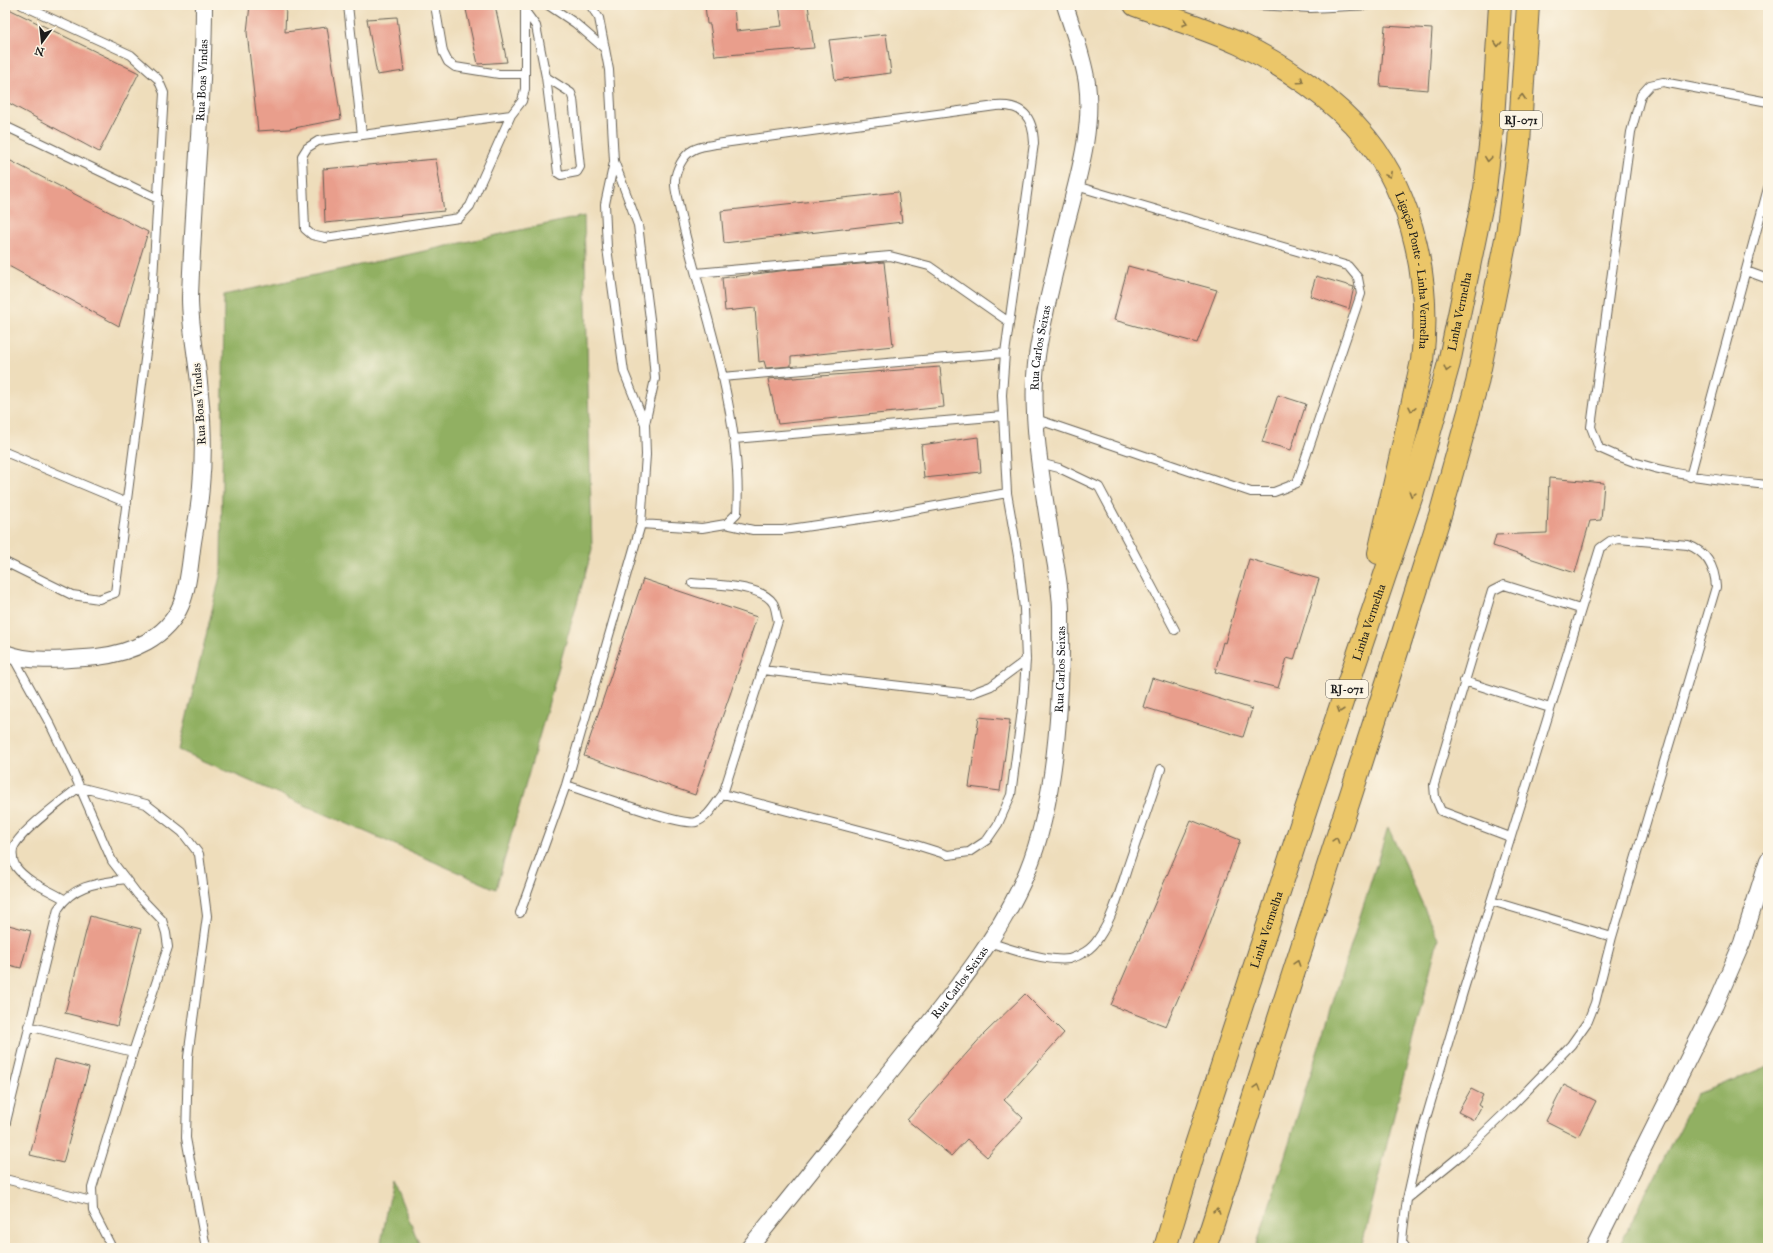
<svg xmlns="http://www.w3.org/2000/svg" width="1773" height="1253" font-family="'IM FELL Great Primer',serif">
<rect width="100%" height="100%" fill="#fcf5e5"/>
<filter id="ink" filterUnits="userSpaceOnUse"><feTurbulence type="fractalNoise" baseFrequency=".025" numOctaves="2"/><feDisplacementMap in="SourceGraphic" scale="8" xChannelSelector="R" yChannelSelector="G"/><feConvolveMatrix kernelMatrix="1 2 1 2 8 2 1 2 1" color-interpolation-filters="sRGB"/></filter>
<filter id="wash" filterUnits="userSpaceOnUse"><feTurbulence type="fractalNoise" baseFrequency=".012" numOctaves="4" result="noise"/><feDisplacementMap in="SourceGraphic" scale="16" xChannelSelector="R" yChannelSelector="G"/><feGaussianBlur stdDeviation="0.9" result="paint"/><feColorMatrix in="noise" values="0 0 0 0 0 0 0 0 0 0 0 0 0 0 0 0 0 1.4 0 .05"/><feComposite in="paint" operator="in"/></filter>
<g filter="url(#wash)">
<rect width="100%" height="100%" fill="#edb"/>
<path fill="#91b062" stroke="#56663f" d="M584,216L592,550L496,889L179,750L221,572L224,295Z
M1388,827L1438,939L1361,1248H1256Z
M1768,1066V1248H1618L1697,1094Z
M393,1181L421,1248H380Z"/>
<g id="blocks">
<path fill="#e99e8c" d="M250,5H286L285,32L327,27L341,119L289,129L258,131L247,32Z
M465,5H495L507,62L478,64Z
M705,5H734L736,31L782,26L779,5H808L814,48L715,56L710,24H707Z
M5,7L139,73L99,152L5,101Z
M397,17L404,71L377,75L367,19Z
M1385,26L1432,29L1428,90L1380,86Z
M886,34L891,73L835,80L829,40Z
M5,158L148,232L119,326L5,264Z
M436,159L444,211L325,223L323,169Z
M898,192L902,222L724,243L721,211Z
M884,262L893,346L791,357V366L766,368L764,361L759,362L755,308L725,311L722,278L788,270Z
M1128,266L1217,290L1197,343L1114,320Z
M1316,276L1354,287L1349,309L1310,296Z
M940,367L944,407L778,424L768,379L793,377V378Z
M1278,395L1306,404L1291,450L1262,442Z
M978,437L981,472L924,478L921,445Z
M1549,478L1604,483L1601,520L1590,521L1575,573L1493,546L1496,535L1547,533Z
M1249,559L1319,579L1294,660L1287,658L1278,688L1215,672L1223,642L1225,643Z
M643,579L757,617L695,795L584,756Z
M1152,678L1252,709L1243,737L1143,707Z
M979,717L1010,720L1000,791L969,787Z
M1191,820L1240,840L1205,937L1166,1026L1111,1005Z
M90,916L141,929L117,1026L65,1013Z
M5,924L31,931L21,968L5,964Z
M1025,994L1064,1033L1004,1100L1023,1118L987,1157L967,1139L951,1156L907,1120L984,1034Z
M55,1059L89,1068L63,1163L30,1155Z
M1564,1085L1596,1101L1578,1137L1546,1121Z
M1471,1089L1483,1095L1478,1105L1481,1107L1474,1120L1458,1112Z"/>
</g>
</g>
<g filter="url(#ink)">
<use href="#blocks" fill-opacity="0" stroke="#666054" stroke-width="1"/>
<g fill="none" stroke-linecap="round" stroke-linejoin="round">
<g stroke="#666054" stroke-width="10">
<path id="lane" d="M348,5L362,135
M435,5L443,52L448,62L455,67L499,74H525
M590,5L599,18L605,49
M1256,5L1311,8L1370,5
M525,11L536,26L546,77L558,173L561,175L577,172L580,167L573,99L571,93L546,77
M1768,102L1663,82L1650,85L1641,95L1631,132L1591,427L1599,448C1652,474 1710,479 1768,485
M511,115L470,206L459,218L325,238L312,235L305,229L302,156L307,148L318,141L511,115L522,101L525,89V5
M5,126L158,199
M614,162L605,204L607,248L624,372L645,424
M1746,271L1768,279
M696,273L890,256L929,266L1009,322
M722,377L1005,353
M1036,419L1251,492H1274L1297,483L1361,294L1358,278L1348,266L1076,186
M734,439L1003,416
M5,452L127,503
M1039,463L1059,468L1099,487L1175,630
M1690,477L1768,188
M641,524L702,528L726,524L737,513C742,443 720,360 701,293C693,264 685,236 679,207C678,199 674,189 675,180C676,170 683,155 693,150C699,146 709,146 716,144L996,106C1023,104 1033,117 1034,143L1005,353L1002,395L1007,493L881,516L783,530H753L726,524
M5,562L72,595L99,599L115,593L151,313L164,93L158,79L131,55L22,5
M13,657L50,724L74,774L112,861L138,895L162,920L166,933L168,947L133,1052L92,1188L93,1211L112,1248
M762,670L970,694L991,686L1026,660
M1464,681L1550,708
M566,785C586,791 682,827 696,822C708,818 715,804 723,794L778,621C776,616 776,607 773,603C761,584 713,585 692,583
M723,794L913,844L948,855L969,852L987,840L998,824L1011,795L1023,702L1026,660L1024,609L1018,556L1007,493
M1510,837L1441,811L1435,797L1434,785L1492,591L1504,585L1580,609
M64,899C49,890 27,882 16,867C13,862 12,855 13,849C17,833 65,799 79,787L146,804L182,832L199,854L207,916L188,1057L186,1138L206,1248
M1491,901L1612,937
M520,913L566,785L641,524L646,455L645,424L655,379L650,319L638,225L614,161L609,70L605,49L575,23L548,5
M989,942C1009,949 1048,962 1069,959C1080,956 1092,949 1098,939C1113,917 1120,891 1128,866C1139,834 1150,801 1161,769
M28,1026L133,1052
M5,1126L58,909C74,884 99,883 126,879
M5,1179L91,1201
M1406,1248L1402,1242L1403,1231L1407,1199L1422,1132L1463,992L1600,548L1610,541L1618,539L1688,545C1707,552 1715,567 1716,587L1612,937L1595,1003L1588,1021L1571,1045L1511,1107L1461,1155L1407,1199"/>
</g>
<g stroke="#666054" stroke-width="18">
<g id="street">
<path id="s1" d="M5,653C33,664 68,659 97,657C131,653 167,638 181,605C189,586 190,562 193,542C196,523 200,505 201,486C204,456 203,424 200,394C198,362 190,330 190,298C193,200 204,103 204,5"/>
<path id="s2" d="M749,1248C802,1183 854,1117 906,1052C950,996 999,939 1027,872C1058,797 1062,693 1061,612C1061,587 1055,562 1051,538C1042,482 1029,412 1037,356C1039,340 1043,325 1046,309C1053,278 1060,247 1068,217C1079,174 1093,128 1087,83C1083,56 1073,31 1065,5"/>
<path d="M1594,1248L1715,1005L1742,943L1768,860"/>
</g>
</g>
<g stroke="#666054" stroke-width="24">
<g id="highway">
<path id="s3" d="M1135,5C1170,18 1206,28 1240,44C1285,66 1334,99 1366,138C1415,198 1431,286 1422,361L1379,553"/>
<path id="s4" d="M1165,1248L1195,1148L1314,785L1412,495L1449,363L1485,189L1493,120L1500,5"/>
<path d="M1205,1248L1403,633L1441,512L1477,383L1507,234L1519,143L1528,5"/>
</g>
</g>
<use href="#lane" stroke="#fff" stroke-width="8"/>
<use href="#street" stroke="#fff" stroke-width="16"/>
<use href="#highway" stroke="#ebc669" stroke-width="22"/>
</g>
<defs><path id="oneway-chevron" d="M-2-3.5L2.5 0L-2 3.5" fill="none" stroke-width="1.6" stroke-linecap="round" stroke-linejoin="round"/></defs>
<g stroke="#847142">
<use href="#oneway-chevron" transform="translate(1185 23) rotate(18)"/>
<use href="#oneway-chevron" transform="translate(1498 44) rotate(93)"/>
<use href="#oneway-chevron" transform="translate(1301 81) rotate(35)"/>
<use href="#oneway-chevron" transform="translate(1522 97) rotate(-86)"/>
<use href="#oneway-chevron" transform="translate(1488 159) rotate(97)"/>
<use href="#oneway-chevron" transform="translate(1389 175) rotate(62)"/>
<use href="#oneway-chevron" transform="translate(1447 369) rotate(105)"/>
<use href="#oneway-chevron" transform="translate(1412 409) rotate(102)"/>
<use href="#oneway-chevron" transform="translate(1412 494) rotate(107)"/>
<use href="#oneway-chevron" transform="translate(1340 710) rotate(109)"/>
<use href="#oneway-chevron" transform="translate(1336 840) rotate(-72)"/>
<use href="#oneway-chevron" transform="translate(1297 963) rotate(-72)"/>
<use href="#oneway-chevron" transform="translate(1257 1087) rotate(-72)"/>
<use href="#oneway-chevron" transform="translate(1217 1211) rotate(-72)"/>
</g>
</g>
<g text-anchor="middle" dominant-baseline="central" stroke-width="4" stroke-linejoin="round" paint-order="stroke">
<g fill="#fcf5e5" stroke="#5f5d58" stroke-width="1">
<rect x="1500" y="111" width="42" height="18" rx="3"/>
<rect x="1326" y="680" width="42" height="18" rx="3"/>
</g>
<g font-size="11" font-weight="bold" fill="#1c1c1c">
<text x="1521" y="120">RJ-071</text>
<text x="1347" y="689">RJ-071</text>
</g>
<g font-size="12" fill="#1c1c1c" stroke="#fcf5e5">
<text stroke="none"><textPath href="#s1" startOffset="724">Rua Boas Vindas</textPath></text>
<text stroke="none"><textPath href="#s3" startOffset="414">Ligação Ponte - Linha Vermelha</textPath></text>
<text stroke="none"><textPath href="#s4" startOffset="982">Linha Vermelha</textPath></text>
<text stroke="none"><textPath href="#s2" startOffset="999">Rua Carlos Seixas</textPath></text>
<text transform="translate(199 404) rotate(-94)">Rua Boas Vindas</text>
<text stroke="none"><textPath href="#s4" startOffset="658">Linha Vermelha</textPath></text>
<text stroke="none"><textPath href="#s2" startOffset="675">Rua Carlos Seixas</textPath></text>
<text stroke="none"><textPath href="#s4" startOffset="334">Linha Vermelha</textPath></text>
<text stroke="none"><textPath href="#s2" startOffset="339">Rua Carlos Seixas</textPath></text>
</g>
</g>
<rect width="1773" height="1253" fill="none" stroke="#fcf5e5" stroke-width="20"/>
<g transform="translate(42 42) rotate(195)" stroke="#fcf5e5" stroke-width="3" paint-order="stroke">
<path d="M0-3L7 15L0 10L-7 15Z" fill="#1c1c1c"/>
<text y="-6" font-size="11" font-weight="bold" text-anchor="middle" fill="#1c1c1c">N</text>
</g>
</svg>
